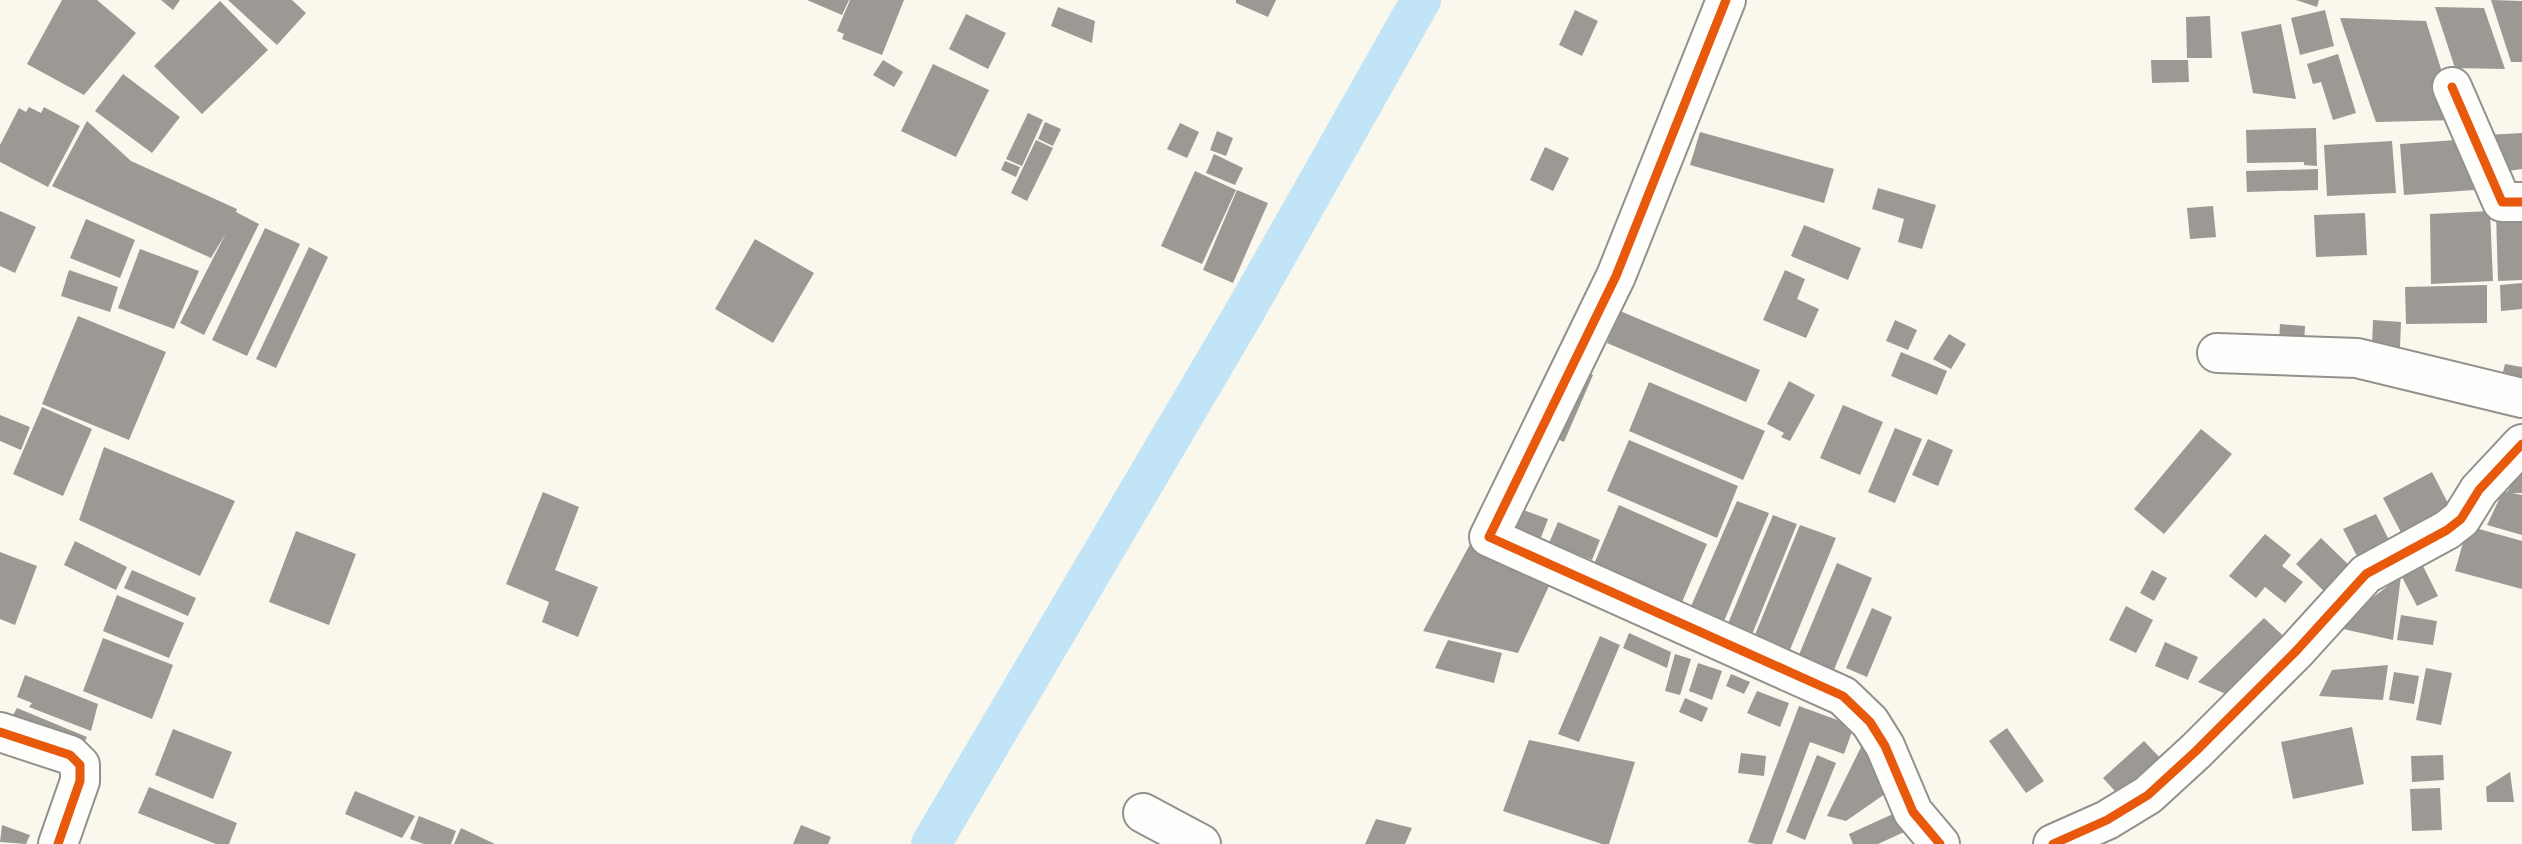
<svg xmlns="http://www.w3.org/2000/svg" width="2522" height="844" font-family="'Zilla Slab',serif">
<rect width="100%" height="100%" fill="#faf7ed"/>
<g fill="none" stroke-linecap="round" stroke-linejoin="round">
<path stroke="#c1e5f7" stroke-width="40" d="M931,844L1244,313L1421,0"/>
</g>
<path fill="#9c9994" d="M62,0H97L136,33L84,95L27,64Z
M161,0H180L173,10Z
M228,0H292L306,13L277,45Z
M807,0H849L842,15Z
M850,0H904L882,55L842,39L844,34L837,31Z
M1236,0H1276L1268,17L1236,3Z
M2296,0H2319L2317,7Z
M2491,0L2522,1V62H2511Z
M220,1L268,50L202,114L154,66Z
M1058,7L1095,21L1092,43L1051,26Z
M2435,7L2484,8L2505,69L2455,68Z
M1575,10L1598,21L1582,56L1559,45Z
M2325,10L2334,46L2300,55L2291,18Z
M966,14L1006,33L988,69L949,49Z
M2210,16L2212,58H2187L2186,17Z
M2340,18L2426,21L2457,120L2376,122Z
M2281,24L2296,99L2253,93L2241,32Z
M2338,54L2356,113L2333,120L2321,82L2313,84L2307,64Z
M883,60L903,72L894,87L873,75Z
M2151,60H2188L2189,82L2152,83Z
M933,64L989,90L956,157L901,131Z
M123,74L180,117L152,153L95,111Z
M29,107L41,113L44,107L80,126L48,187L0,162V145L19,108L26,112Z
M1028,113L1043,120L1022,166L1006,159Z
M87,121L131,161L237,209L236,212L259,224L204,335L180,323L226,233L211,258L52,186Z
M1045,122L1061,129L1053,146L1038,139Z
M1180,123L1199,132L1187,158L1167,149Z
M2316,128L2317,166L2304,165V162L2247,163L2246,130Z
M1217,131L1233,138L1226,156L1210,150Z
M1700,132L1834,169L1824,203L1690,165Z
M2522,133V169L2501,172L2486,135Z
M2470,139L2474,190L2404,195L2400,144Z
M1036,140L1053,148L1027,201L1011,193Z
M2392,141L2396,193L2327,196L2324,145Z
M1545,147L1569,158L1553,191L1530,180Z
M1214,154L1243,168L1235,185L1206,173Z
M1005,161L1020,167L1016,177L1001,170Z
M2318,169V190L2247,192L2246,171Z
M1195,171L1236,190L1202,264L1161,246Z
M1878,188L1936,205L1922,249L1898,242L1904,219L1872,209Z
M1237,190L1268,203L1233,283L1203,270Z
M2213,206L2216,237L2190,239L2187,208Z
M0,211L36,227L15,273L0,266Z
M2490,211L2493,281L2431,284L2430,214Z
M2365,213L2367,255L2316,257L2314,215Z
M2496,213H2522V280L2498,281Z
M86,219L135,240L120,278L70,258Z
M1804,225L1861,248L1848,280L1791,256Z
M265,228L300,244L247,356L212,340Z
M755,239L814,273L773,343L715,309Z
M309,247L328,257L276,368L256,359Z
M140,249L199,271L174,329L118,308Z
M69,270L118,287L110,312L61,296Z
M1785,270L1805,279L1797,299L1819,309L1806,338L1763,320Z
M2522,283V309L2501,311L2500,285Z
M2487,285V323L2406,324L2405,287Z
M1620,311L1760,370L1746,402L1607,343Z
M78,316L166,352L129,440L42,404Z
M1895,320L1917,330L1908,350L1886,341Z
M2373,320L2401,322L2400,348L2372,346Z
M2280,324L2305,326L2303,364L2278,362Z
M1949,334L1966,344L1951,369L1933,359Z
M1901,352L1947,371L1937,395L1891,376Z
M2505,364L2522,367V396L2507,393L2510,374L2503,372Z
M1569,365L1593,375L1564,442L1540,431Z
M1789,381L1815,395L1790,441L1781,437L1784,433L1767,424Z
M1649,382L1765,431L1743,480L1629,431Z
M1843,405L1883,422L1860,475L1820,458Z
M42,407L92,429L63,496L13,474Z
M0,415L30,427L21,450L0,441Z
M1895,428L1922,439L1895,503L1868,492Z
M2201,429L2232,454L2164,534L2134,509Z
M1928,439L1953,450L1938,486L1912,475Z
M1629,440L1738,486L1717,538L1607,491Z
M104,447L235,501L200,576L79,520Z
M2522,468V493H2512L2522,495V535L2487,525L2503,491L2507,492Z
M2432,472L2454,515L2405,540L2383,498Z
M543,492L579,507L555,570L598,587L578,637L542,622L549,602L506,584Z
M1737,501L1769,513L1712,650L1678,636Z
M1504,503L1548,519L1540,540L1496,524Z
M1619,505L1707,544L1682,602L1594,564Z
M2376,514L2391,544L2359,560L2343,529Z
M1773,515L1797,524L1742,659L1717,650Z
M1558,522L1600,540L1592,560L1549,543Z
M1481,524L1561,560L1518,653L1423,631Z
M1800,525L1836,538L1780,674L1745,659Z
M2479,529L2522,541V589L2455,571L2464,539Z
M296,531L356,554L329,625L269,602Z
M2265,534L2291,555L2282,566L2303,582L2285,603L2265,587L2256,598L2229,576Z
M2321,538L2355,571L2330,597L2296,564Z
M75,541L127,567L116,590L64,565Z
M0,552L37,566L15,625L0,619Z
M1837,563L1872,578L1826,689L1791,674Z
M2423,566L2438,596L2417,606L2402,577Z
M132,570L196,598L188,616L124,588Z
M2152,570L2167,578L2154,601L2140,593Z
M2401,576L2393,640L2334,627Z
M117,595L184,623L169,658L103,631Z
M2126,606L2153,620L2136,653L2109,640Z
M1872,608L1892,617L1867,677L1846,668Z
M2401,615L2437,621L2433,645L2397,640Z
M2264,618L2291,643L2235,698L2198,682Z
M1629,633L1671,652L1667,668L1623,648Z
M1600,636L1620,645L1579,742L1558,734Z
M103,638L173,665L152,719L83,691Z
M1448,640L1502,653L1494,683L1435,668Z
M2165,642L2198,657L2188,680L2155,666Z
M1675,654L1691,659L1680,695L1665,691Z
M1698,663L1722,671L1712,700L1689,691Z
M2388,665L2383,700L2319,696L2332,670Z
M2426,668L2452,673L2441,725L2416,720Z
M2394,672L2419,676L2414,704L2389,700Z
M1731,674L1750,682L1744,694L1726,686Z
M25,675L98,704L91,731L29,707L32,703L17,697Z
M1757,691L1789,703L1780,727L1747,713Z
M1685,698L1708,708L1702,722L1679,712Z
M1799,706L1854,726L1844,754L1810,742L1772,844H1755L1748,842Z
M17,708L87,737L78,755L8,724Z
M2352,727L2364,784L2293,799L2281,742Z
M2007,728L2044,781L2026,793L1989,741Z
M173,729L232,752L213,799L155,775Z
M1529,740L1635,762L1609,844H1602L1503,811Z
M1864,741L1895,787L1846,821L1827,816Z
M2144,741L2165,763L2123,800L2103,778Z
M1741,753L1766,756L1764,776L1738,773Z
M1817,755L1836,763L1805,840L1786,832Z
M2443,755L2444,780L2412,782L2411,756Z
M2510,772L2514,802H2487L2486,787Z
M149,787L237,823L229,844H216L138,813Z
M2440,788L2442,830L2412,831L2410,789Z
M355,791L415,816L402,838L345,814Z
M1906,808L1915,827L1878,844H1853L1849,834Z
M419,816L456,831L451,844H424L410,839Z
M1376,819L1412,828L1405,844H1365Z
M2,825L30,835L26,844L0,842Z
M801,825L831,837L828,844H793Z
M461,828L495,844H454Z"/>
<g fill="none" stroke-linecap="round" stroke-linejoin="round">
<g stroke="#93918d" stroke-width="42">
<path id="street" d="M1726,0L1616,276L1489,537L1843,696L1870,722L1885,746L1913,812L1940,844
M2452,87L2502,202H2522
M2217,353L2357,358L2522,398
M0,732L70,755L80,765V781L58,844
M1143,813L1201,844
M2053,844L2107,820L2148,795L2196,751L2297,650L2366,574L2447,530L2461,519L2479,490L2522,444"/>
</g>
<use href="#street" stroke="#fefefc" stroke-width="38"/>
<g stroke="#fff" stroke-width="13">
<path id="cycleway" d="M1726,0L1616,276L1489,537L1843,696L1870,722L1885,746L1913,812L1940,844
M2452,87L2502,202H2522
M0,732L70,755L80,765V781L58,844
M2053,844L2107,820L2148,795L2196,751L2297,650L2366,574L2447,530L2461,519L2479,490L2522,444"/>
</g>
<use href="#cycleway" stroke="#e8590c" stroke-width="9"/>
</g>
</svg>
